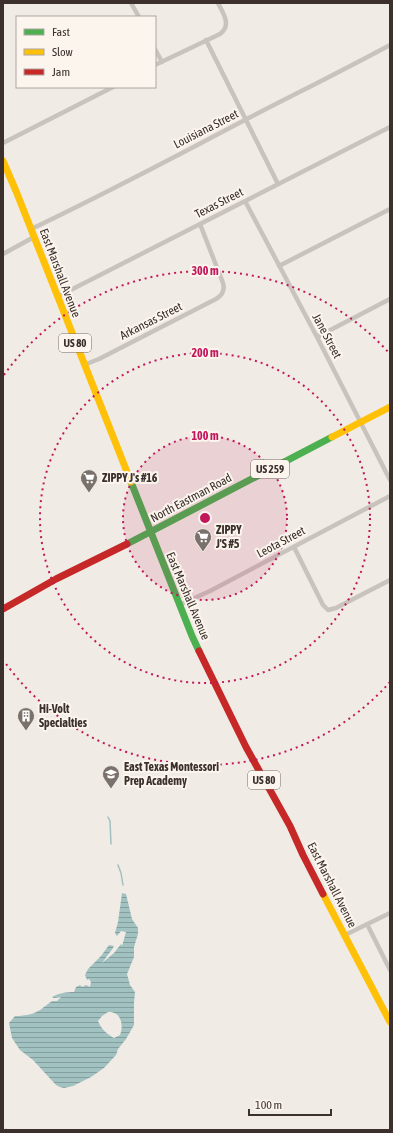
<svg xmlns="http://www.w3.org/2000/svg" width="393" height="1133" font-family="'Asap Condensed',sans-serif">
<defs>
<pattern id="water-rules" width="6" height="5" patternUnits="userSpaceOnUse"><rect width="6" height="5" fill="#a1c2c1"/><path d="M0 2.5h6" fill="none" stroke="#849e9d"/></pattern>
</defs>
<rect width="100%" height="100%" fill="#f0ebe5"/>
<path fill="url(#water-rules)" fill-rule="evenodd" d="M122,893L126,894L132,919L138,928V934L134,947V957L127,974L130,985L135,992L134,1003V1025L126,1039L118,1049L116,1055L104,1068L91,1077L73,1086L64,1088L60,1087L56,1085L33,1060L20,1050L12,1038L9,1023L15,1016C26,1016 36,1014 44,1007C47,1005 49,1003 52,1001H57L61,997L54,998L52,997C58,993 68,992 74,992L76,987L80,985L82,987L86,985L90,987L91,982L89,979L87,980L85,975L88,969L101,956L109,945L114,946L113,948L102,963L114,953L121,944L122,946L126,932L121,931L117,936L115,933L118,922ZM108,1012C121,1011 124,1025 120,1035L114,1038C107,1034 101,1029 98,1021L102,1016Z"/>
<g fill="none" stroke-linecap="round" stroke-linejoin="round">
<path stroke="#a1c2c1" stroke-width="1.5" d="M108,817L110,821L111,844
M118,865L121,873L123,885"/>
<path stroke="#c9c3be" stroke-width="4.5" d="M131,3L139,17
M206,40L278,184
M155,49L162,62
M155,65L220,34C232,25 223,13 218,3
M3,143L113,87
M245,201L317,337L390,480
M31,229C103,195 174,157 245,120C293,95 342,71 390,45
M3,254L34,237
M279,266L390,209
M57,297L390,127
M317,337L390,299
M84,365L99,359L216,299C223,295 225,290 223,283L200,224
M294,547L323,605L328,610L336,608L390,580
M179,605L210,591L390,496
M367,924L390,970
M345,935L390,913"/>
<path stroke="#4caf50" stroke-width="7" d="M131,482L192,636L199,651
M127,544L332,437"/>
<path stroke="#ffc107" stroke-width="7" d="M3,161L16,191L131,482
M332,437L390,407
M323,894L390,1022"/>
<path stroke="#c62828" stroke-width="7" d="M3,609L56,579L127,544
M199,651L246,747L290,826L303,855L323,894"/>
<path stroke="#b1aca8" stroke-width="1.5" stroke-dasharray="1 3" stroke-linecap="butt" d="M3,1126L7,1130"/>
</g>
<circle cx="205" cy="518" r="82" fill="#c2185b" fill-opacity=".12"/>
<g fill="none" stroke="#c2185b" stroke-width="2" stroke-dasharray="2 4">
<circle cx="205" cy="518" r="82"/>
<circle cx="205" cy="518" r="165"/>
<path d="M390 682A247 247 0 0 1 4 661M4 375A247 247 0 0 1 390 354"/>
</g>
<defs>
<g id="supermarket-pin" transform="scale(0.9)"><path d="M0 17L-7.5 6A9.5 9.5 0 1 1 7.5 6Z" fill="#7a716c" stroke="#fbf5ee"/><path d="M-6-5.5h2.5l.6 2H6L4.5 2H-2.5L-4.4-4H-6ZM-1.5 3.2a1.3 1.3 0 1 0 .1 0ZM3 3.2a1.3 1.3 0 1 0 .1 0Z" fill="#fff"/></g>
<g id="building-pin" transform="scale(0.9)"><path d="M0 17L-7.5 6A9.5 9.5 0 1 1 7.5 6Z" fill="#7a716c" stroke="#fbf5ee"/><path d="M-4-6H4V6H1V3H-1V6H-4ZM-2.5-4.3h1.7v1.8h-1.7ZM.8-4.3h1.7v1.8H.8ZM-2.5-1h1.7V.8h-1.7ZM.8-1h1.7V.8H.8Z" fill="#fff"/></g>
<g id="school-pin" transform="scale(0.9)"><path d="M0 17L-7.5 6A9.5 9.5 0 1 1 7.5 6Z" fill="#7a716c" stroke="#fbf5ee"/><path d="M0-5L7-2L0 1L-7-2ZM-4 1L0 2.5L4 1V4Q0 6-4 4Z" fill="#fff"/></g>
</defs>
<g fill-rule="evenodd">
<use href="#supermarket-pin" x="89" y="478"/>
<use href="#supermarket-pin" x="203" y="537"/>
<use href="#building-pin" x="26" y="716"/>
<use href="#school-pin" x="111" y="774"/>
</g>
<g text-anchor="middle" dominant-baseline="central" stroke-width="4" stroke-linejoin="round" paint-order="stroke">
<g fill="#fbf5ee" stroke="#756b66" stroke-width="1">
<rect x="59" y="334" width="32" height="18" rx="3"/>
<rect x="251" y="460" width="38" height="18" rx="3"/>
<rect x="248" y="771" width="32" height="18" rx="3"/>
</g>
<g font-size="11" font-weight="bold" fill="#3b302b">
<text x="75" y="343">US 80</text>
<text x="270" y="469">US 259</text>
<text x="264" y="780">US 80</text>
</g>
<g font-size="12" fill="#3b302b" stroke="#fbf5ee">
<text transform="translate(206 129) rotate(-27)">Louisiana Street</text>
<text transform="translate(219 203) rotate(-27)">Texas Street</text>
<text transform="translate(60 273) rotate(69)">East Marshall Avenue</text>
<text transform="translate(151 321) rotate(-27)">Arkansas Street</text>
<text transform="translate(327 336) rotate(62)">Jane Street</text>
<text transform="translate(191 498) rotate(-28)">North Eastman Road</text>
<text transform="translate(281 542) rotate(-28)">Leota Street</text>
<text transform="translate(188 596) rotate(67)">East Marshall Avenue</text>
<text transform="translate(332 885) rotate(63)">East Marshall Avenue</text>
</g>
<g font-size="12" font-weight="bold" fill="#3b302b" stroke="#fbf5ee" text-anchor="start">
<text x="102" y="478">ZIPPY J's #16</text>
<text x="216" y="530">ZIPPY<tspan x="216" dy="14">J'S #5</tspan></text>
<text x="39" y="709">Hi-Volt<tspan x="39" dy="14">Specialties</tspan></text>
<text x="124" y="767">East Texas Montessori<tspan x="124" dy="14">Prep Academy</tspan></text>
</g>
</g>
<circle cx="205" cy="518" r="6" fill="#c2185b" stroke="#fbf5ee" stroke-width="2"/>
<g font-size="12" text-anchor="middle" font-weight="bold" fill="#c2185b" stroke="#fbf5ee" stroke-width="4" stroke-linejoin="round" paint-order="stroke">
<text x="205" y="275">300 m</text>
<text x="205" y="357">200 m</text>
<text x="205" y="440">100 m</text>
</g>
<rect width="393" height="1133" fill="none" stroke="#3b302b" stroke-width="8"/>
<rect x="16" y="16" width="140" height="72" fill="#fbf5ee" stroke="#aea6a0"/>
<rect x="24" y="29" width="20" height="6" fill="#4caf50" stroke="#aea6a0"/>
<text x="52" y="36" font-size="12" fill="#3b302b">Fast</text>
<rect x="24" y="49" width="20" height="6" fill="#ffc107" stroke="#aea6a0"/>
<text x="52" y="56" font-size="12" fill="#3b302b">Slow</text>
<rect x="24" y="69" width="20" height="6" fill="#c62828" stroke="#aea6a0"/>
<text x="52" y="76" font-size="12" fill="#3b302b">Jam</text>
<path d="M249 1109v6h82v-6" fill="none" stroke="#3b302b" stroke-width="2"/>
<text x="255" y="1109" font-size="12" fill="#3b302b" stroke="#fbf5ee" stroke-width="3" paint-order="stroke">100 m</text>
</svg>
